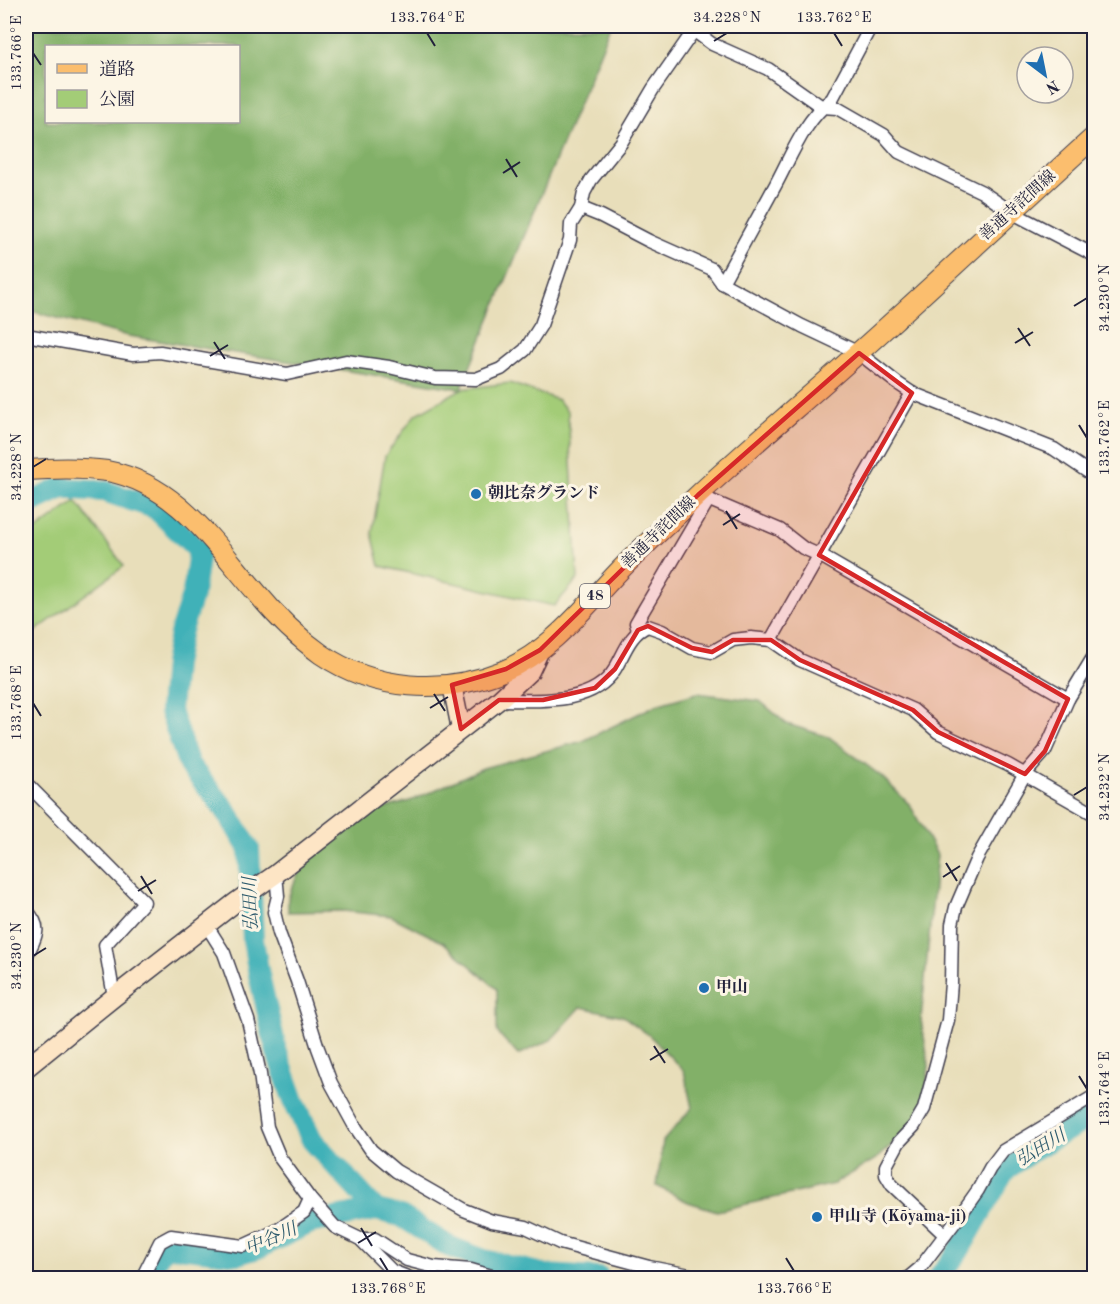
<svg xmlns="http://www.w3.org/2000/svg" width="1120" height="1304" font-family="'Old Standard TT','Noto Serif JP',serif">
  <rect width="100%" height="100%" fill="#fcf5e5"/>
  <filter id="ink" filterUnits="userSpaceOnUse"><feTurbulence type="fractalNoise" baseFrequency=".0167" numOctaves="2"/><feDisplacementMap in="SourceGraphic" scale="12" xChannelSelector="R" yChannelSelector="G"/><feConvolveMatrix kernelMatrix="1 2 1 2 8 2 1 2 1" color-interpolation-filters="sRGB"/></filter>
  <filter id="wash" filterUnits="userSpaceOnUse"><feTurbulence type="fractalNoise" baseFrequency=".008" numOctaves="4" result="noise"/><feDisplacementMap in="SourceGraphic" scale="24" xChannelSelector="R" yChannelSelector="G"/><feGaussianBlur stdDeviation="1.35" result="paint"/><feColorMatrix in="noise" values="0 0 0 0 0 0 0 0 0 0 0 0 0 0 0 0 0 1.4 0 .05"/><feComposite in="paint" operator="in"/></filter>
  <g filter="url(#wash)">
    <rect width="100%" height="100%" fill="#e8deba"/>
    <g fill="#a3cc77" stroke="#627759" stroke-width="1.5">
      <path d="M510,383L558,400L568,412L578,579L554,606L380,566L372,533L385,456L415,415L461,389Z"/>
      <path d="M76,501L124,566L26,638V538Z"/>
    </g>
    <g fill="#82b068" stroke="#526952" stroke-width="1.5" fill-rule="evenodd">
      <path d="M26,26H611L461,389L128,336L26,310ZM46,46H238V122H46Z"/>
      <path d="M697,693L760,701L787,724L829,737L881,776L910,805L937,855L921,1020L929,1066L924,1105L908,1130L876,1159L834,1184L717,1211L688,1202L657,1186L663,1141L692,1108L684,1071L650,1036L623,1016L581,1007L551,1040L518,1055L497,1032V989L444,943L391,916L343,911L288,912V898L303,861L369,813L413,800L483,768L583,741L656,705Z"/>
    </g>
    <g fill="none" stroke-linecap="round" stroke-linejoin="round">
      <g stroke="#41b1b8" stroke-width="22">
        <path d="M26,505L62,488L104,491L155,508L199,551L193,593L181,630L174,664L170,711L189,765L225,809L249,849L253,940L259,975L277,1053L294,1101L312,1140L376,1210L401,1216L448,1246L484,1260L546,1275L599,1278"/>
        <path d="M148,1277L159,1254L169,1246L238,1254L258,1248L310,1223L376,1210"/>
        <path d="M938,1278L958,1252L1005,1170L1036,1148L1094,1115"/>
      </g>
    </g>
  </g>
  <g filter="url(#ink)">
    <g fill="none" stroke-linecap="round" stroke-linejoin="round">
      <defs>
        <g id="street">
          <path d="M693,30L712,44L768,69L822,107L837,108L884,135L899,152L982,192L1011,212L1094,255"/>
          <path d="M581,208L601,216L649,241L712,269L722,283L802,326L859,353L897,383L912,393L1054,449L1094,476"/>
          <path d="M722,283C740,250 758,217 776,184C792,154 804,121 832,99L871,26"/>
          <path d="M26,335L133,354L160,352L287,374L346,361L389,367L435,378L476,379L501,369L525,350L541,325L570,240L571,224L581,208L584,193L591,180L621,143L653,89L697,26"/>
          <path d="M698,495L780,530L803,548L819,555L1068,699"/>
          <path d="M638,630L636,623L709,499"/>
          <path d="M771,640L912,393"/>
          <path d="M499,700C537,700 593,706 615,669C625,652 630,633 648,626L662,631L692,648L712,652L733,640L751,638L771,640L800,660L913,710L938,732L1008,765L1094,814"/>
          <path d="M26,783L144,902L105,945L114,997"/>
          <path d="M276,874L278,896L274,912L279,933L297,981L318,1048L331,1083L354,1125L371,1150L396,1171L464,1210L492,1221L526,1227L560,1243L649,1267L705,1278"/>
          <path d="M26,910C44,929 35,937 26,957"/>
          <path d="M207,926L224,953L248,1020L260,1074L267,1127L280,1158L310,1199L335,1227L360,1239L392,1271L410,1278"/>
          <path d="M945,1235L892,1185L886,1175V1166L899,1142L914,1126L924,1109L948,1020L951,983L952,924L956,907L977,858L1025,774L1045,751L1068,699L1094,656"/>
          <path d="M360,1239H375L407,1260L434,1267L471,1270L498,1278"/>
          <path d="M142,1278L160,1242L171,1236L243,1246L278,1230L304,1212L310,1199"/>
          <path d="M908,1278L920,1268L961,1214L978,1190L990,1168L1003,1151L1093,1097L1094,1095"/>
        </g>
        <g id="secondary">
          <path d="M452,685L461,729"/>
          <path d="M26,1068L114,997L236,902L276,874L499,700L530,671L540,650"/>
        </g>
        <path id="primary" d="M26,470C53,468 80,467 107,471C177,484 214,544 257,593C276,616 297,637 321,654C375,691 443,695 503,671C554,650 588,602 626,564C648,542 672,520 695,498C748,448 804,402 858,353C938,282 1015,208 1094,137"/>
      </defs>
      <use href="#street" stroke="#403e4e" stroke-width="15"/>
      <use href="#secondary" stroke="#403e4e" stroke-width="21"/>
      <use href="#primary" stroke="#403e4e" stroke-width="22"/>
      <use href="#street" stroke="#fff" stroke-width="12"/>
      <use href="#secondary" stroke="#fde5c5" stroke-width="18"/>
      <use href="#primary" stroke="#fbbe6e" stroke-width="20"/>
    </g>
  </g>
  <path fill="#d62828" fill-opacity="0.2" stroke="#d62828" stroke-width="4.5" stroke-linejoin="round" d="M859,353L912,393L819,555L1068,699L1045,751L1025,774L938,732L913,710L800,660L771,640H733L712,652L692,648L648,626L638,630L615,669L595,688L543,700H499L461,729L452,685L506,669L540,650L698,495Z"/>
  <path fill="none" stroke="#22223b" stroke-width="2" d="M427,33L435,46M834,33L842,46M714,41L727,33M33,53L41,65M506,159L517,177M503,173L520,162M1074,306L1087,298M1018,328L1030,346M214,342L225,359M1015,343L1033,332M210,356L228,345M1079,425L1087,438M33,467L46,459M726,511L737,529M723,525L740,514M434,694L445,711M33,703L41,716M430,708L448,697M1074,795L1087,787M946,863L957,881M141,876L152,894M943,877L960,866M138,891L156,880M33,956L46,948M654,1046L665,1063M650,1060L668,1049M1079,1076L1087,1089M361,1228L372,1246M358,1243L376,1232M380,1258L388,1271M786,1258L794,1271"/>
  <g fill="#1f6fb2" stroke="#fcf5e5" stroke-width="2">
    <circle cx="476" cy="494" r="6"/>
    <circle cx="704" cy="988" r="6"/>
    <circle cx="817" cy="1217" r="6"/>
  </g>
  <g text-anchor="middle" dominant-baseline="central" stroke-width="6" stroke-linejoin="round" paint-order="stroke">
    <rect fill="#fcf5e5" stroke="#63616e" stroke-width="1.5" x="580" y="584" width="30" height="24" rx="4.5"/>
    <g font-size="15" font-weight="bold" fill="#22223b">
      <text x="595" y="596">48</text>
    </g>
    <g font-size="16" fill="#22223b" stroke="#fcf5e5">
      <text transform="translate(1018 206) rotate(-42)">善通寺詫間線</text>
      <text transform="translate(659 533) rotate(-44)">善通寺詫間線</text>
    </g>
    <g font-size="16" font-weight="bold" fill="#22223b" stroke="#fcf5e5" text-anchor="start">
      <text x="488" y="494">朝比奈グランド</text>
      <text x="716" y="988">甲山</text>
      <text x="829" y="1217">甲山寺 (Kōyama-ji)</text>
    </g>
    <g font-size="18" font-style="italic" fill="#2e5b6d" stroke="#fcf5e5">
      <text transform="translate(251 904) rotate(-92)">弘田川</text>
      <text transform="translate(1041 1148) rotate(-31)">弘田川</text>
      <text transform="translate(271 1239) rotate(-23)">中谷川</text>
    </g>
  </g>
  <rect width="1120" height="1304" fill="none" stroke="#fcf5e5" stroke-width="66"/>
  <rect x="45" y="45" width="195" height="78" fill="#fcf5e5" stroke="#a5a1a1" stroke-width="1.5"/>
  <rect x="57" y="64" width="30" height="9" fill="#fbbe6e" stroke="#a5a1a1" stroke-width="1.5"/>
  <text x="99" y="75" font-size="18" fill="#22223b">道路</text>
  <rect x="57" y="90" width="30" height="18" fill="#a3cc77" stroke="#a5a1a1" stroke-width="1.5"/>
  <text x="99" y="105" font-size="18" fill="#22223b">公園</text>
  <g transform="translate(1045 75) rotate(148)"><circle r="28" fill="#fcf5e5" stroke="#a5a1a1" stroke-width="1.5"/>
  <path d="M0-4.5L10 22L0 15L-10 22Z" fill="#1f6fb2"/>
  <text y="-9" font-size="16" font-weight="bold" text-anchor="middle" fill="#22223b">N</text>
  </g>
  <rect x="33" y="33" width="1054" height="1238" fill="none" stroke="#22223b" stroke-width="2"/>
  <g font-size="15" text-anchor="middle" fill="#22223b">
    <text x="427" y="22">133.764°E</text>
    <text x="727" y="22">34.228°N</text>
    <text x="834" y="22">133.762°E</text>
    <text transform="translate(16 53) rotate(-90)" y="5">133.766°E</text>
    <text transform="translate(1104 298) rotate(-90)" y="5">34.230°N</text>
    <text transform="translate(1104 438) rotate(-90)" y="5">133.762°E</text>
    <text transform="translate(16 467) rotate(-90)" y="5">34.228°N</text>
    <text transform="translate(16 703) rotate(-90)" y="5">133.768°E</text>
    <text transform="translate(1104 787) rotate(-90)" y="5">34.232°N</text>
    <text transform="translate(16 956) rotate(-90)" y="5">34.230°N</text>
    <text transform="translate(1104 1089) rotate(-90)" y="5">133.764°E</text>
    <text x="388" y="1293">133.768°E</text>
    <text x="794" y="1293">133.766°E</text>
  </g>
</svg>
